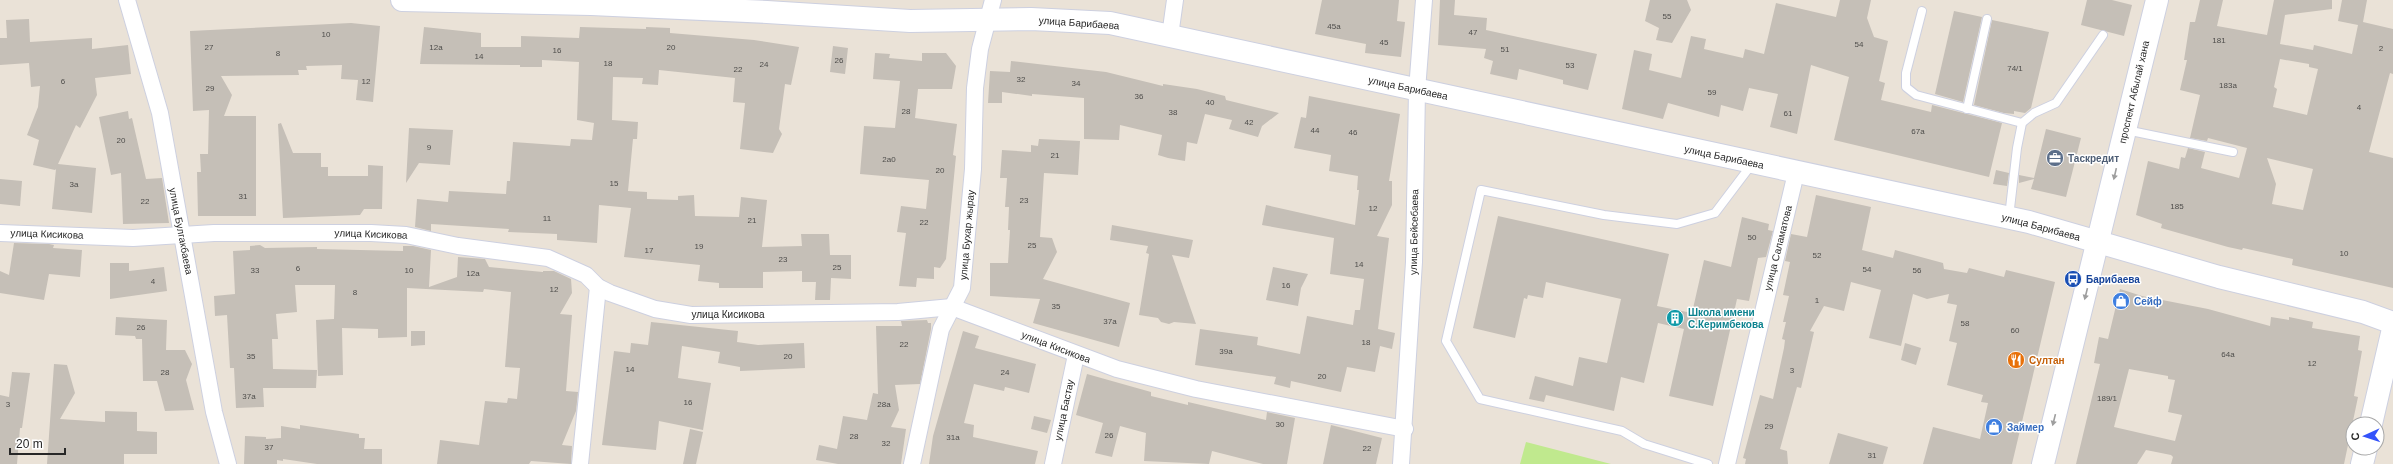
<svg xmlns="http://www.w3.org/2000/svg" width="2393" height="464" font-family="Helvetica,sans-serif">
  <rect width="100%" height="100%" fill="#eae2d7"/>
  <path fill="#c0e98e" d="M1526,442L1611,464H1520Z"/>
  <g fill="#c5bfb7" fill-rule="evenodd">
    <path d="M1322,0H1399L1397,21L1405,22L1401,57L1365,53L1366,44L1315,34Z"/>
    <path d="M1440,0H1455L1454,15L1487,18L1486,30L1597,54L1588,90L1563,84V80L1519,69L1517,80L1490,74L1493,61L1484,58L1486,49L1438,45Z"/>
    <path d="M1650,0H1687L1691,10L1672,43L1656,40L1659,28L1645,21Z"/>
    <path d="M1840,0H1871L1867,18L1874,37L1888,41L1879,81L1885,83L1881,100L1931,112L1932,105L2002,123L1989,177L1834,140L1849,77L1811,65L1797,134L1770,127L1778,94L1749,88L1743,111L1721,105L1719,117L1668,103L1663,119L1622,109L1634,50L1652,54L1649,70L1681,78L1691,36L1706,39L1704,49L1743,58L1745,49L1764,54L1776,3L1836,17Z"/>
    <path d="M2087,0H2112L2132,5L2124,36L2081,25Z"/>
    <path d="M2200,0H2223L2217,26L2267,35L2274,0H2332V9L2285,15L2280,44L2313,50L2314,45L2352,54L2358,25L2338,21L2342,0H2367L2363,22L2393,29V74L2390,73L2369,152L2393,158V288L2292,265L2293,259L2243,248L2242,250L2228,247L2161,228L2162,224L2136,215L2148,161L2179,169L2181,157L2185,158L2188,148L2205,152L2201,168L2239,178L2247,148L2208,138L2207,141L2190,138L2200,95L2180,90L2187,60H2184L2190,22H2195ZM2280,59L2309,64V67L2318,69L2307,115L2273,107L2277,89L2274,87ZM2267,158L2313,169L2303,210L2272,204L2276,184Z"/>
    <path d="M1954,11L1982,17L1963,102L1935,94Z"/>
    <path d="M29,19L30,42L92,38V49L128,45L131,74L95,78L97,95L80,128L76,125L58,164L96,168L92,213L52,209L56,169L55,170L33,165L39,140L27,135L38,107L40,86L31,87L29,63L0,65V38H7L6,20Z"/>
    <path d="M1992,20L2049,32L2031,108L2025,113L2014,111V114L2004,113L1974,105Z"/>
    <path d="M351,23L380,26L373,102L356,100L358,80L341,79L342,65L306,66L307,70H298L299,75L221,76L232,95L224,116H256V216H198L197,172H201L200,154H208L209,110L193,111L190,31Z"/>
    <path d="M424,27L481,33V47H521V36L579,38L580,27L646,29V27L670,28V33L754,40L799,47L791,85L785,84L779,129L782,134L773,153L740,149L745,103L733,102L735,78L659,70L658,85L642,84L643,78L613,77L612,120L638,122L637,139H633L628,191L647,192V199L678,200V196L694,195L695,216L739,217L741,197L767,200L762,247L802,246L801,234H829L830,255H851V279L831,278L830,300H815L816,282H802V271L763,272V288H719V283L698,281L700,265L624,257L631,208L599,205L597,243L557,240V234L508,232L509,229L431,224V231L415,227L417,199L448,202L449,191L506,194L507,181H510L513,142L570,146L571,139L592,140L594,123L577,120L579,62L542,60V67H520V65L420,64Z"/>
    <path d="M833,46L848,48L845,74L830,72Z"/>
    <path d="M875,53L890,54L889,58L922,61V53H946L956,66L952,89H918L915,118L957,124L953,155L956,156L946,259L940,268L934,267V279L917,278L916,287L899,286L906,233L897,232L901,206L926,209L929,180L860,174L864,126L895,128L900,81L873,79Z"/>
    <path d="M1011,61L1106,72L1163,86V84L1197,89L1225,96L1226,100L1279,113L1262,126L1258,137L1229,129L1232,120L1205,114L1197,144L1187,142L1185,161L1168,158L1158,155L1162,135L1120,125L1119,140L1084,139V98L1032,94V96L1002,92V103H988L990,71L1010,72Z"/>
    <path d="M1309,96L1400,114L1389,181H1392V205L1377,236L1389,238L1378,329L1395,333L1392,349L1380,346L1375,372L1347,367L1341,392L1291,381L1290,388L1274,384L1276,377L1195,365L1200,329L1258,337L1257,345L1300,354L1307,316L1353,325L1355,310H1360L1364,279L1330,274L1334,238L1262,225L1266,205L1355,225L1359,190H1357L1358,176L1329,171L1331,155L1294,148L1301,117L1306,118Z"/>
    <path d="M128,111L129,119L132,118L146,179L162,178L169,223L123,224L121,173L111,175L99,117Z"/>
    <path d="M281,123L293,153H321V167H328V176H368V165L383,166L382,209H364L360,215L283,218L278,124Z"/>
    <path d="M409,128L453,130L450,165L419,163L406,183Z"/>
    <path d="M2046,129L2081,138L2066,197L2031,189L2034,179L2019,183V175L2034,178Z"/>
    <path d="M1039,139L1080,141L1078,175L1044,173L1040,237L1052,238L1057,252L1043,279L1130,303L1119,347L1033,323L1040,299L990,296V263H1008L1010,230H1008L1009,207H1005L1007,178H1000L1002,150L1031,152V145L1038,146Z"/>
    <path d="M1996,170L2009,173L2007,186L1993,184Z"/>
    <path d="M0,179L22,181L20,206L0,204Z"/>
    <path d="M1816,195L1871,207L1862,250L1893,258L1895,250L1943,263L1944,269L1967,273L1969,268L2004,277L2006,270L2055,282L2012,464H1923L1933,427L1980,439L1988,403L1981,402L1983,395L1947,385L1957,343L1949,341L1957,305L1947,303L1949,294L1927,299L1913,294L1901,346L1869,338L1881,290L1851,282L1844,311L1824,306L1810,331L1814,332L1801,388L1797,387L1780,449L1787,451L1788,464H1745L1746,459L1743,458L1760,395L1773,399L1784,348L1785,340L1782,339L1786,322H1783L1789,296L1783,295L1790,262L1785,261L1791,234L1807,237Z"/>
    <path d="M1498,216L1669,254L1657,306L1692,313L1704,260L1731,267L1742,217L1769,224L1768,230L1773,231L1766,257L1758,258L1749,301L1737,299L1713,406L1669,396L1684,329L1658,323L1644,383L1621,377L1614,411L1546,395L1544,402L1529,399L1535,376L1573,386L1579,357L1607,363L1621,299L1546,282L1543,298L1528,295L1527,299L1524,298L1515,338L1473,328Z"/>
    <path d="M1112,225L1193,240L1189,258L1172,255L1196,324L1174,322L1169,324L1161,322L1158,318L1139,315L1149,254L1146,253L1148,246L1110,240Z"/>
    <path d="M14,243L49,244L54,245L53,248L82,250L80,277L49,274L44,300L0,293V271L9,275Z"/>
    <path d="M260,245L265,248L317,247V249L403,251V246H413L431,250L429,287L457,277L458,257L485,259L489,267L543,272V271H554L571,279L572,293L560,314L572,315L566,391L578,392L576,411L562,445L572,446L571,464L531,461L529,464H437L440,440L479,445L485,401L507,403L508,398L517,399L520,368L505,367L511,292L484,289L483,292L407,288V337L378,338V329L342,328L343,375L318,376L316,320L334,319L335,285H295L297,312L276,314L278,339H272L273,369L317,370L316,388H263L264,407L236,408L234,368H230L227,315L215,316L214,296L235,294L233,251L250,250V246Z"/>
    <path d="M110,263H129V271L164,267L167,291L110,299Z"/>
    <path d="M1273,267L1308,274L1301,288L1298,306L1266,300Z"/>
    <path d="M2120,289L2142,296L2208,309L2270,326L2271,317L2289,320V317L2313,322L2312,328L2360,336L2358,350L2362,351L2354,396L2358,397L2344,464H2171L2173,457L2171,455L2146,450L2137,464H2076L2100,364L2094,363L2099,337L2108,339ZM2129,369L2168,376V379L2175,380L2168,412L2182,415L2175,441L2114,427Z"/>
    <path d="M116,317L167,320L166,350H185L192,364L186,380L194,410L165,411L157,381H143L142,339H136L135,336L115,335Z"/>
    <path d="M927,320L928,323H931V329L920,384L895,385L899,410L891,427L906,429L901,464H838L816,460L819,445L837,449L843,416L867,420L873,393L878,394L876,326H902L901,321Z"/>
    <path d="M651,322L738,331L737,342L758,345L804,343L805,368L740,371V367L718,363L720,352L682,346L678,378L711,383L703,430L659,421L656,450L602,445L614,351L630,353L631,343L648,345Z"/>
    <path d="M411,331H425V345L411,346Z"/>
    <path d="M963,331L979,336L975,348L1036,364L1029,393L1005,387L1004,391L974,384L964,423L974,425L973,437L1038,451L1035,464H929L933,436Z"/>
    <path d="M1905,343L1921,348L1916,365L1901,360Z"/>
    <path d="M54,364L67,365L75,393L60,419L105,422V411L137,412V431L157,432V454H124V464H47Z"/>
    <path d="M12,372L30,373L22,428H20L17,464H0V395L9,397Z"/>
    <path d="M1087,374L1151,392V396L1188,405V402L1266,420L1267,412L1295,418L1287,464H1263L1212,451L1209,464L1144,461L1146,433L1120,426L1112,457L1095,453L1103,423L1076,415Z"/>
    <path d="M1034,416L1051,420L1047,433L1031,429Z"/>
    <path d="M300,425L359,434V438H365L364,449H382V464H317L283,459V461L277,460V464H244L245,436L266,437V439L281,438V426L300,429Z"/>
    <path d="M1331,425L1382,438L1376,464H1323Z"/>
    <path d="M690,429L703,432L696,464H683Z"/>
    <path d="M1838,433L1888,447L1883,464H1829Z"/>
  </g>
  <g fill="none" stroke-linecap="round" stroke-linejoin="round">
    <defs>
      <g id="lane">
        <path d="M1922,11L1906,73V87L1916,95L2022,123"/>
        <path d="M1967,109L1987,19"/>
        <path d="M2126,130L2233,152"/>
        <path d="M2009,217L2017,148L2022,123L2034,113L2056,103L2103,35"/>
        <path d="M1708,464L1644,444L1622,431L1480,399L1446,341L1481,190L1604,215L1677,224L1715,213L1752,164"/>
      </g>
      <g id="street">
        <path d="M127,0L160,113L214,412L228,464"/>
        <path d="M1170,36L1175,0"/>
        <path d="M0,233L133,238L214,233H371L406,235L458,246L548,258L586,275L598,287L610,293L655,309L691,315L898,312L952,307L1117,369L1196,389L1405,429"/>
        <path d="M580,464L598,287"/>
        <path d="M912,464L941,329L962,288L973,169L975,88L980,49L993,0"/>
        <path d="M1053,464L1076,355"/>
        <path d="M1401,464L1414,262L1417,90L1424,0"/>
        <path d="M1727,464L1796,173"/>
      </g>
      <g id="secondary">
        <path d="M402,0L591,4L767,12L910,21L1031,19L1110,23L2029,222L2219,277L2363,312L2393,323"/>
        <path d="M2371,424L2393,329"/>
        <path d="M2043,464L2157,0"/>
        <path d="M2362,464L2366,448"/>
      </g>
    </defs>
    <use href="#lane" stroke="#cdd0e0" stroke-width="10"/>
    <use href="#street" stroke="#cdd0e0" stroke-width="18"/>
    <use href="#secondary" stroke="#cdd0e0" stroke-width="24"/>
    <use href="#lane" stroke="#fff" stroke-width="8"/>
    <use href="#street" stroke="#fff" stroke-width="16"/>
    <use href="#secondary" stroke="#fff" stroke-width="22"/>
  </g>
  <defs><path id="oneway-solid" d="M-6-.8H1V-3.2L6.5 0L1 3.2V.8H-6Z"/></defs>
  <g fill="#9e9e9e">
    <use href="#oneway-solid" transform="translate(2115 174) rotate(103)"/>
    <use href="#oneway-solid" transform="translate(2086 294) rotate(104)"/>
    <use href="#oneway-solid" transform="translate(2054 420) rotate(104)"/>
  </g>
  <defs>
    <symbol id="office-disc" viewBox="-11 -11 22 22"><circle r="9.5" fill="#5c6f8a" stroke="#fff"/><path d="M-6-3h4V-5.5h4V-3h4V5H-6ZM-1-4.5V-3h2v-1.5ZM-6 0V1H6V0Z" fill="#fff"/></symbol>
    <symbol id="bus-disc" viewBox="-11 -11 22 22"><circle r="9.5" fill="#1a4fb4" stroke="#fff"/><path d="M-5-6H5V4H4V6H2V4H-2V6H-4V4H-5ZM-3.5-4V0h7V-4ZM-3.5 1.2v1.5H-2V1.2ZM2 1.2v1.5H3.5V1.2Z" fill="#fff"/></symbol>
    <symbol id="shop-disc" viewBox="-11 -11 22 22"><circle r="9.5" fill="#3f7fe0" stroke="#fff"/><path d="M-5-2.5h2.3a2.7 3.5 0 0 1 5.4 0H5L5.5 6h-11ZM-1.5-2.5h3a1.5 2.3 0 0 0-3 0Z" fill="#fff"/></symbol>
    <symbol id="building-disc" viewBox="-11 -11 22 22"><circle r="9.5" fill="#0f9aa8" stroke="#fff"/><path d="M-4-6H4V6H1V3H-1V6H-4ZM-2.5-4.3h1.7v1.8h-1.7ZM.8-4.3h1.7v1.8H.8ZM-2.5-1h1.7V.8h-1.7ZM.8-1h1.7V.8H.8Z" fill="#fff"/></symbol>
    <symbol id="restaurant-disc" viewBox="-11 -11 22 22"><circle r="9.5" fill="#e8710a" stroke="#fff"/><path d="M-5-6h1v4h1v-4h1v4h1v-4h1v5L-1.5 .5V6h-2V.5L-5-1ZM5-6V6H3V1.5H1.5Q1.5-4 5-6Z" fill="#fff"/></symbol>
  </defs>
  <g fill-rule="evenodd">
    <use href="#office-disc" x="2045" y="148" width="20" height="20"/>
    <use href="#bus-disc" x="2063" y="269" width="20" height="20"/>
    <use href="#shop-disc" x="2111" y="291" width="20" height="20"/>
    <use href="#building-disc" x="1665" y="308" width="20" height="20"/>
    <use href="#restaurant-disc" x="2006" y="350" width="20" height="20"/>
    <use href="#shop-disc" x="1984" y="417" width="20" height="20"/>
  </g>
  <g text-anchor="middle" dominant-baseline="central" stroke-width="3" stroke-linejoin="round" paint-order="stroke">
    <g font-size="8" fill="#4e4d4b">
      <text x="1667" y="16">55</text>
      <text x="1334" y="26">45а</text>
      <text x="1473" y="32">47</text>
      <text x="326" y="34">10</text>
      <text x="2219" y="40">181</text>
      <text x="1384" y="42">45</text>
      <text x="1859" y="44">54</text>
      <text x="209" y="47">27</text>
      <text x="436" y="47">12а</text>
      <text x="671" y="47">20</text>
      <text x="2381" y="48">2</text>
      <text x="1505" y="49">51</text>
      <text x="557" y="50">16</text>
      <text x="278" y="53">8</text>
      <text x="479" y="56">14</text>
      <text x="839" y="60">26</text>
      <text x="608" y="63">18</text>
      <text x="764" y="64">24</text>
      <text x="1570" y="65">53</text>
      <text x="2015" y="68">74/1</text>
      <text x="738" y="69">22</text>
      <text x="1021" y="79">32</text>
      <text x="63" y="81">6</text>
      <text x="366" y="81">12</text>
      <text x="1076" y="83">34</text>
      <text x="2228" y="85">183а</text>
      <text x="210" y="88">29</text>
      <text x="1712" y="92">59</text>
      <text x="1139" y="96">36</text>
      <text x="1210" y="102">40</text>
      <text x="2359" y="107">4</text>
      <text x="906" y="111">28</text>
      <text x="1173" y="112">38</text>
      <text x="1788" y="113">61</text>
      <text x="1249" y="122">42</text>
      <text x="1315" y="130">44</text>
      <text x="1918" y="131">67а</text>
      <text x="1353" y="132">46</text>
      <text x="121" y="140">20</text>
      <text x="429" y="147">9</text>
      <text x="1055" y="155">21</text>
      <text x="889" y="159">2а0</text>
      <text x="940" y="170">20</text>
      <text x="614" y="183">15</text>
      <text x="74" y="184">3а</text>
      <text x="243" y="196">31</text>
      <text x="1024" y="200">23</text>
      <text x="145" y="201">22</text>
      <text x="2177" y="206">185</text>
      <text x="1373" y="208">12</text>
      <text x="547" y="218">11</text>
      <text x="752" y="220">21</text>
      <text x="924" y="222">22</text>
      <text x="1752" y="237">50</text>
      <text x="1032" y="245">25</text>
      <text x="699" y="246">19</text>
      <text x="649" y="250">17</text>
      <text x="2344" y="253">10</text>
      <text x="1817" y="255">52</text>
      <text x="783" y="259">23</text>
      <text x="1359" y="264">14</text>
      <text x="837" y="267">25</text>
      <text x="298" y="268">6</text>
      <text x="1867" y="269">54</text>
      <text x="255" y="270">33</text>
      <text x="409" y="270">10</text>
      <text x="1917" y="270">56</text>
      <text x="473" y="273">12а</text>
      <text x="153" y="281">4</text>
      <text x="1286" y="285">16</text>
      <text x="554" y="289">12</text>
      <text x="355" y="292">8</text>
      <text x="1817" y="300">1</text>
      <text x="1056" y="306">35</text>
      <text x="1110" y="321">37а</text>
      <text x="1965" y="323">58</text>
      <text x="141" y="327">26</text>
      <text x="2015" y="330">60</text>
      <text x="1366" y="342">18</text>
      <text x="904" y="344">22</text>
      <text x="1226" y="351">39а</text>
      <text x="2228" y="354">64а</text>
      <text x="251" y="356">35</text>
      <text x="788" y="356">20</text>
      <text x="2312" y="363">12</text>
      <text x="630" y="369">14</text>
      <text x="1792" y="370">3</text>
      <text x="165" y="372">28</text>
      <text x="1005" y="372">24</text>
      <text x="1322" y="376">20</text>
      <text x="249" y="396">37а</text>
      <text x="2107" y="398">189/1</text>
      <text x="688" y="402">16</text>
      <text x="8" y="404">3</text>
      <text x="884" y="404">28а</text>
      <text x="1280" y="424">30</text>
      <text x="1769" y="426">29</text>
      <text x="1109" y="435">26</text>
      <text x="854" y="436">28</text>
      <text x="953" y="437">31а</text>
      <text x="886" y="443">32</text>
      <text x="269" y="447">37</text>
      <text x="1367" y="448">22</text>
      <text x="1872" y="455">31</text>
    </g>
    <g font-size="10" fill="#272727" stroke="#fff">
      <text transform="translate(1079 23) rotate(4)">улица Барибаева</text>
      <text transform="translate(1408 88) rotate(12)">улица Барибаева</text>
      <text transform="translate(2134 92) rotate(-77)">проспект Абылай хана</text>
      <text transform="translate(1724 157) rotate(12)">улица Барибаева</text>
      <text transform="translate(2041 227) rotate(15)">улица Барибаева</text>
      <text transform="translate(181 231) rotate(79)">улица Булгакбаева</text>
      <text transform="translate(1414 232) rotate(-89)">улица Бейсебаева</text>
      <text transform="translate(47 234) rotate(2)">улица Кисикова</text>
      <text transform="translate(371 234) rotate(2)">улица Кисикова</text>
      <text transform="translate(967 235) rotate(-85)">улица Бухар жырау</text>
      <text transform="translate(1778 248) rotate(-76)">улица Саламатова</text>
      <text x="728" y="314">улица Кисикова</text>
      <text transform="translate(1056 347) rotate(21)">улица Кисикова</text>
      <text transform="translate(1064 410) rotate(-78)">улица Бастау</text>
    </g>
    <g font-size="10" font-weight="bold" fill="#4e5e75" stroke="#fff" text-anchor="start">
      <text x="2068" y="158">Таскредит</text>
    </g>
    <g font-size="10" font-weight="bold" fill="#164399" stroke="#fff" text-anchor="start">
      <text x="2086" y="279">Барибаева</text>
    </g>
    <g font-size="10" font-weight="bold" fill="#366cbe" stroke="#fff" text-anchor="start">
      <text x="2134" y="301">Сейф</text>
      <text x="2007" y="427">Займер</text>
    </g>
    <g font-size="10" font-weight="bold" fill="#0d838f" stroke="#fff" text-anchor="start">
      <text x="1688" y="312">Школа имени<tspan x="1688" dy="12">С.Керимбекова</tspan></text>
    </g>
    <g font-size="10" font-weight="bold" fill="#c56008" stroke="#fff" text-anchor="start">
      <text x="2029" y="360">Султан</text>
    </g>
  </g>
  <g transform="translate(2365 436) rotate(267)"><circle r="19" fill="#ffffff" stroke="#a9a9a9"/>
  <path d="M0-3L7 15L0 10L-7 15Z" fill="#3453fa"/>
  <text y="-6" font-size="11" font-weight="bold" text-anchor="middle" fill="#272727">С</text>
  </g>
  <path d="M10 448v6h55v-6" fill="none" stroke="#272727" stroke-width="2"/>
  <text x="16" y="448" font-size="12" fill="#272727" stroke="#ffffff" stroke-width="3" paint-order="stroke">20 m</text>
</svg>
